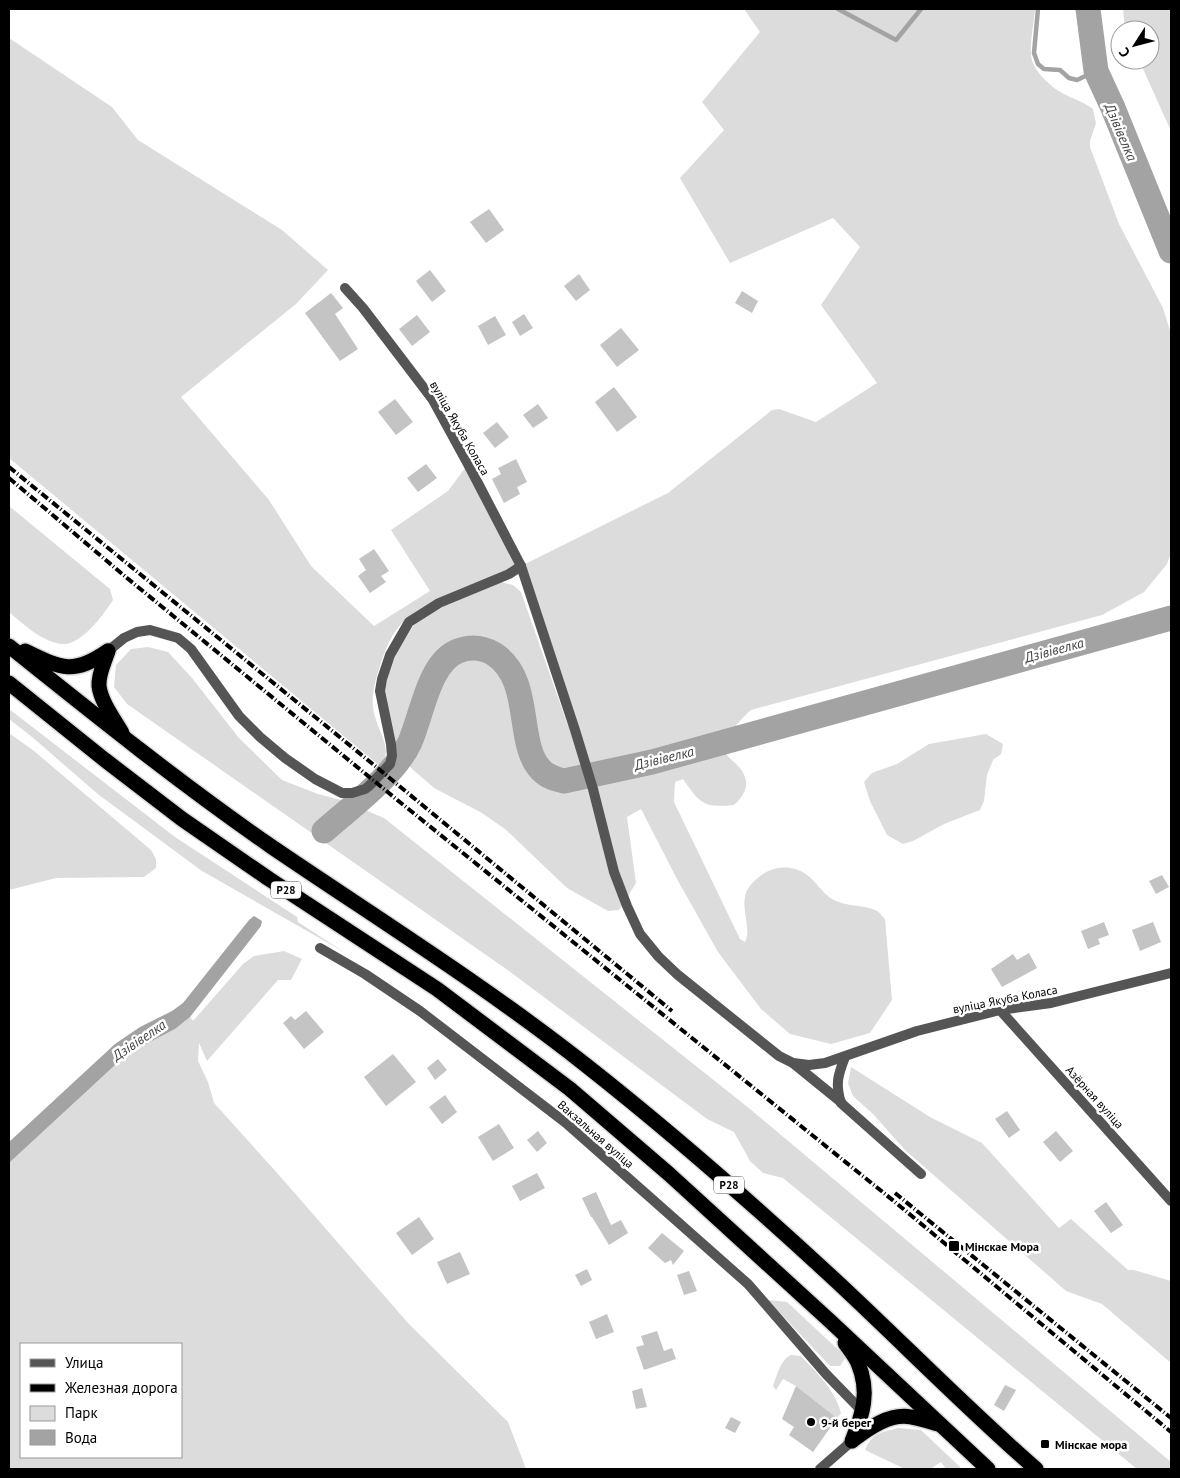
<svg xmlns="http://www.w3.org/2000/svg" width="1180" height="1478" font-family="'PT Sans',sans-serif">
  <rect width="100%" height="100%" fill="#fff"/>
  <g fill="#dcdcdc" fill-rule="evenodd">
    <path d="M744,9H1035C1034,23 1030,40 1031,55C1032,70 1050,86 1062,93C1073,99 1082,101 1093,109L1096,123L1090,141V147L1119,224L1163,308L1171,334V553L1167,564L1144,592L1102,615L751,710C743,717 726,735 724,747C724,754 730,758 735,763C751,778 749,791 734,805C704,808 700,804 683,779L675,782L674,802L740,939L745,942C753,928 737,904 749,887C763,868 788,861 807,875C816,881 822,893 832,899C845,907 863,904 877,911C880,912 882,917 885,919L892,1000L870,1033L831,1044L790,1034L761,1009L718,952L677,879L641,809L627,817L636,883L619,910L608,911L567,888L505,829L482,813L434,788L411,768L394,742L384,704V681L397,652L414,625L440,606L501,582L513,585L521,592L568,726L575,729L521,566L668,493L772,410L779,409L816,422L877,383L821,305L860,247L833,218L730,263L680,178L724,130L702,102L760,32Z"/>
    <path d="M1123,9H1171V131L1139,60H1150V30H1125Z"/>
    <path d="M9,38L112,107L138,140L282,230L328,270L296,304L181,397L269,500L311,566L374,626L430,591L391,530L448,491L468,464L516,567C483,581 424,599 401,624C389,637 383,656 378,672C373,689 370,703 376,720C381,736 393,752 380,766L9,458Z"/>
    <path d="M9,506L110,589L113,600C104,614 81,646 62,644C42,642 23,624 9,612Z"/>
    <path d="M148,647L168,652L192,678L239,738L282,780L318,794L341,800L384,818L750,1109L1171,1462V1469H1137L783,1178L763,1173L750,1161L734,1132L707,1119L509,971L127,704L114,687L116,665L131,649Z"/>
    <path d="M9,709L175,837L297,917L298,922L344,952L202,871L99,795L32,737L9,719Z"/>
    <path d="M9,733L34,751L151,850L156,859V868L144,877L56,878L9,890Z"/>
    <path d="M986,734L1003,744L1001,754L993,760L987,775L984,801L980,810L944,824L913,841L903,844L887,835L870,801L864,782L872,773L897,764L929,744Z"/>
    <path d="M284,951L302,959L291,980H278L207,1061L199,1043L198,1061L208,1082L214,1103L278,1174L408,1323L508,1422L526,1469H9V1163L127,1054L175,1029L190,1017L193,1021L243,964L254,956ZM21,1344H181V1457H21Z"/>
    <path d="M851,1067L930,1117L982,1143L1059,1228L1071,1219L1128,1270H1134L1171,1281V1363L1102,1304L1066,1291L905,1150L873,1114L853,1096L848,1083Z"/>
    <path d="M768,1300L787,1302L846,1357L840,1366H830Z"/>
    <path d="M791,1355L801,1356C817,1373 835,1390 841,1413L837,1418L796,1386L783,1379L776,1390L773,1386C777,1376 780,1360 791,1355Z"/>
    <path d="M898,1428L921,1430L962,1469H946L941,1462L930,1469H905L865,1450C873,1432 880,1433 898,1428Z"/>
  </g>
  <path fill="#a3a3a3" d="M254,916L262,921L261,926L190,1017L175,1029L127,1054L9,1163V1142L115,1044L140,1027L172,1011L183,1003L249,920Z"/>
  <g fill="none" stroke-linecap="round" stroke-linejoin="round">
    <g stroke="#a3a3a3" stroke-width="4.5">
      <path d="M838,9L896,40L921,9"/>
      <path d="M1038,9L1034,53L1038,64L1044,69L1060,70L1069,78L1077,80L1096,71"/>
    </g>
    <g stroke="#a3a3a3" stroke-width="25">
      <path d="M1088,9L1096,71L1113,108L1171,251"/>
      <path d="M324,831C351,807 395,775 410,742C422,715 429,662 458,651C471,646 482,647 494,654C534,680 515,743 541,770C548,777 555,779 564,781L652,762L1171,618"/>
    </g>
  </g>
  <g fill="#c4c4c4">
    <path d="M489,209L504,230L486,243L470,222Z"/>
    <path d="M430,270L446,291L432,302L416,281Z"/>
    <path d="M579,274L590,290L576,301L564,286Z"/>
    <path d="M742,291L758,301L752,313L735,303Z"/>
    <path d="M331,293L343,308L335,314L358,349L340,361L305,313Z"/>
    <path d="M524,314L533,328L520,336L512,322Z"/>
    <path d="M417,315L430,332L412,346L399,329Z"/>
    <path d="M495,316L506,335L488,345L478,326Z"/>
    <path d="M621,328L639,350L617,367L600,345Z"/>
    <path d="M614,387L637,417L617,432L595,402Z"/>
    <path d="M395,399L413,422L396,435L378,412Z"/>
    <path d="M538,404L548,418L533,428L523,415Z"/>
    <path d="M497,422L509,437L495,448L483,433Z"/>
    <path d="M516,459L527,482L517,487L520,494L504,503L492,479L501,474L498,468Z"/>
    <path d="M426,464L437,478L418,492L407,478Z"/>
    <path d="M374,549L389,571L381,576L386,582L370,593L358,576L366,570L359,559Z"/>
    <path d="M1162,875L1169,887L1156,894L1149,881Z"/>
    <path d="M1104,922L1109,935L1098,939L1100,944L1088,949L1081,931Z"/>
    <path d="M1153,922L1161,942L1140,951L1132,930Z"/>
    <path d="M1029,953L1037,968L1002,987L991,969L1013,954L1017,960Z"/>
    <path d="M306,1011L324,1032L304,1049L283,1023L291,1016L295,1020Z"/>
    <path d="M393,1054L416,1082L386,1106L364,1077Z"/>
    <path d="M438,1059L447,1070L435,1080L427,1068Z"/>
    <path d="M445,1095L457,1112L442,1124L429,1107Z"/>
    <path d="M1007,1111L1020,1130L1009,1138L995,1119Z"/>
    <path d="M499,1124L514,1148L493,1161L478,1137Z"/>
    <path d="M538,1131L547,1143L537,1152L527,1140Z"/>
    <path d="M1056,1131L1073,1151L1060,1162L1043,1142Z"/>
    <path d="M537,1173L545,1188L520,1201L512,1186Z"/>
    <path d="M596,1192L611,1225L621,1220L628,1233L609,1245L592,1217H591L582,1198Z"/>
    <path d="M1106,1202L1123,1225L1111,1233L1094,1211Z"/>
    <path d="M419,1217L434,1239L412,1255L396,1233Z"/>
    <path d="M662,1233L684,1251L673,1265L671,1260L665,1263L648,1248Z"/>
    <path d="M460,1252L470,1274L447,1284L437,1262Z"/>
    <path d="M587,1269L592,1280L581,1286L575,1275Z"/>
    <path d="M689,1271L697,1291L684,1295L677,1275Z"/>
    <path d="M607,1314L614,1332L596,1339L589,1322Z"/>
    <path d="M657,1331L664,1351L672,1348L676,1359L644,1370L636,1347L644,1345L641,1336Z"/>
    <path d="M1005,1385L1016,1390L1004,1411L994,1405Z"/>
    <path d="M796,1386L837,1418L813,1452L789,1435L794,1427L782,1419Z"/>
    <path d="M642,1388L647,1407L636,1409L632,1391Z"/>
    <path d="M731,1417L741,1422L735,1433L725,1428Z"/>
  </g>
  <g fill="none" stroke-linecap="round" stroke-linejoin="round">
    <defs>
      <g id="highway">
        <path d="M9,646C95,715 181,784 272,847C378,919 487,987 587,1066C672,1133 754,1205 833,1278C901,1341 966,1408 1036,1469"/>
        <path d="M25,651C62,669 73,675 108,651"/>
        <path d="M108,651C105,661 98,674 99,686C101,702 114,719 122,733"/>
        <path d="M9,683L105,760L182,819L269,879L437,989L570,1089L669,1174L830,1321L988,1469"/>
        <path d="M845,1343C849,1349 855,1356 858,1363C870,1392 863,1414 852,1441"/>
        <path d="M853,1440C869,1428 890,1413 911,1417C920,1418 929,1422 938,1424"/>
      </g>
    </defs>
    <use href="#highway" stroke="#dbdbdb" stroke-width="18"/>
    <g stroke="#555" stroke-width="10">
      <path d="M345,288L363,308L433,400L468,464L521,566L575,730L593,789L614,872L627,906L640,934L658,956L678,975L779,1056L793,1063L809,1065L825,1063L917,1031L1000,1010L1051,1003L1171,973"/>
      <path d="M108,651L124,638L137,632L150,630L178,638L191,649L239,716L260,737L285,758L315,779L342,793H352L365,789L369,786L390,764L392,756L391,744L380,691L382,679L390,655L409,622L439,603L509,574L521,566"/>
      <path d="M320,948L365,974L420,1011L566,1123L748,1284L826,1374L863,1412"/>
      <path d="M1000,1010L1171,1201"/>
      <path d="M845,1057C838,1075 835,1084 841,1103L921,1174"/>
      <path d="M793,1063L841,1102"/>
      <path d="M820,1469L852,1441"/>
    </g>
    <use href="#highway" stroke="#000" stroke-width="15"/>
    <g stroke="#000" stroke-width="4" stroke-dasharray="8 2.5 1 2.5" stroke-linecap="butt">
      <path d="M9,467L369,761L672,1011"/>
      <path d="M9,478L127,578L401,803L895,1202L1171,1432"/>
      <path d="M895,1193L1171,1418"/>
    </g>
  </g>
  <g fill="#000" stroke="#fff" stroke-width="2">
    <rect x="948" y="1240" width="12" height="12" rx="2.5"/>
    <circle cx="811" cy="1422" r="5"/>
    <rect x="1040" y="1439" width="10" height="10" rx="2.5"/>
  </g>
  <g text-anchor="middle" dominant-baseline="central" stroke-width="5" stroke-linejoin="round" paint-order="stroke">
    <g fill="#fff" stroke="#4c4c4c" stroke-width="1">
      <rect x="271" y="881.5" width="30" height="17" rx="4"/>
      <rect x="714" y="1176.5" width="30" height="17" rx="4"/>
    </g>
    <g font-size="11" font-weight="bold" fill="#000">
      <text x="286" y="890">Р28</text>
      <text x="729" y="1185">Р28</text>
    </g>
    <g font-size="12" fill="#000" stroke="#fff">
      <text transform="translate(460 428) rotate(60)">вуліца Якуба Коласа</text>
      <text transform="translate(1005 999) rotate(-11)">вуліца Якуба Коласа</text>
      <text transform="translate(1095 1097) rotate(48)">Азёрная вуліца</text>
      <text transform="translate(596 1134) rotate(41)">Вакзальная вуліца</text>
    </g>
    <g font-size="12" font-weight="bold" fill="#000" stroke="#fff" text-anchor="start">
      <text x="965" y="1246">Мінскае Мора</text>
      <text x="821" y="1422">9-й берег</text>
      <text x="1055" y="1444">Мінскае мора</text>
    </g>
    <g font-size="14" font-style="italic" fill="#444" stroke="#fff">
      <text transform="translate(1121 132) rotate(67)">Дзівівелка</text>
      <text transform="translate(1054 650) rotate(-15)">Дзівівелка</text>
      <text transform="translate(664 758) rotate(-14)">Дзівівелка</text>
      <text transform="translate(139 1040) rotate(-34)">Дзівівелка</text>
    </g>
  </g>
  <rect width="1180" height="1478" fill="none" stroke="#000000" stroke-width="20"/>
  <rect x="20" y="1343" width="162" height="115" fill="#ffffff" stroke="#999999"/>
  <rect x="30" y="1359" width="25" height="8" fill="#555555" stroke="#999999"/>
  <text x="65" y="1368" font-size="15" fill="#000000">Улица</text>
  <rect x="30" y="1384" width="25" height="8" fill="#000000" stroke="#999999"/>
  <text x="65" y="1393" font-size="15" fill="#000000">Железная дорога</text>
  <rect x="30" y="1406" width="25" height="15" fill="#dcdcdc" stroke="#999999"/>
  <text x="65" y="1418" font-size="15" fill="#000000">Парк</text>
  <rect x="30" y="1430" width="25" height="15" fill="#a3a3a3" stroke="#999999"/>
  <text x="65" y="1443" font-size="15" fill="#000000">Вода</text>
  <g transform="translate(1135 45) rotate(234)"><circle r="24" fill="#ffffff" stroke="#999999"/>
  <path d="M0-4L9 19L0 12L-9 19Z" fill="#000000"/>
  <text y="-8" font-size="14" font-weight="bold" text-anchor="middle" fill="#000000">С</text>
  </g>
</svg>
